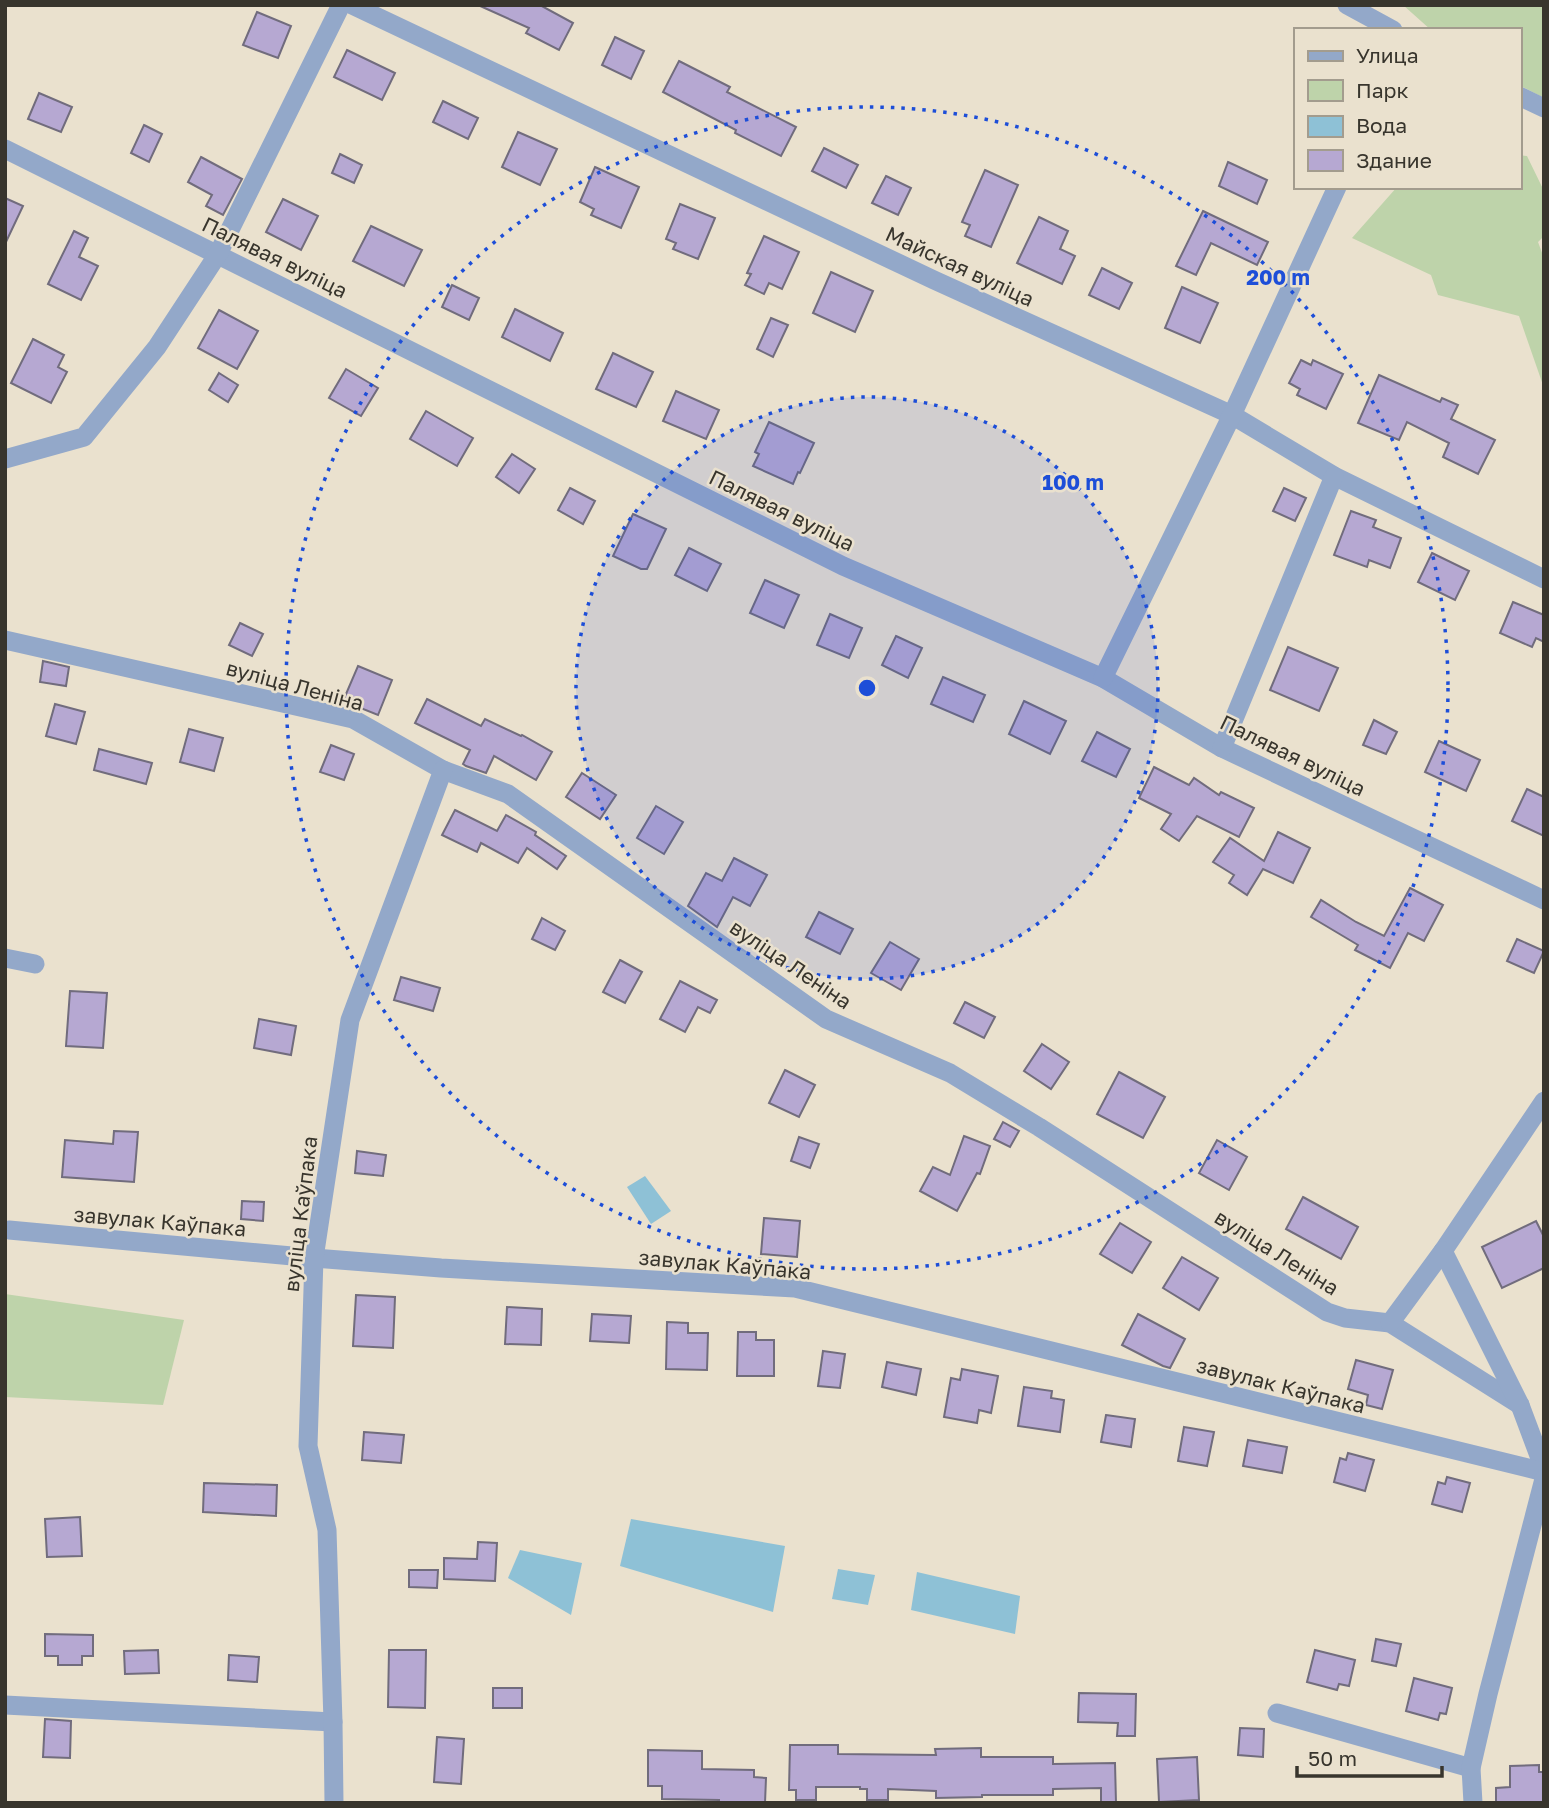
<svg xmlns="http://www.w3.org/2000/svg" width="1549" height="1808" font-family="'Golos Text',sans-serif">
  <rect width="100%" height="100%" fill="#eae1ce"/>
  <g fill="#bed3aa">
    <path d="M1403,5H1544V98L1519,85V30H1431Z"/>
    <path d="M1519,155L1527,156L1544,191V236L1538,242L1544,258V388L1519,316L1438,295L1431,275L1352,238L1397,187H1519Z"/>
    <path d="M5,1294L184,1320L163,1405L5,1397Z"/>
  </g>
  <g fill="#8ec1d6">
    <path d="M645,1176L671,1211L651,1224L627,1187Z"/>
    <path d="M631,1519L785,1546L773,1612L620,1566Z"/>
    <path d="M520,1550L582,1563L571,1615L508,1578Z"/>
    <path d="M838,1569L875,1575L868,1605L832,1599Z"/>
    <path d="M917,1572L1020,1596L1015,1634L911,1610Z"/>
  </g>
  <g fill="#b6a8d2" stroke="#716c7d" stroke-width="2">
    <path d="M478,5H540L573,23L559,50L526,33L529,28Z"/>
    <path d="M257,12L291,26L278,58L243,45Z"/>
    <path d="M615,37L644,51L631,79L602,65Z"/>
    <path d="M347,50L395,73L382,100L334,77Z"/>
    <path d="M679,61L730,87L727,92L796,127L781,156L735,133L736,130L663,92Z"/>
    <path d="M39,93L72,107L61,132L28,119Z"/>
    <path d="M443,101L478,118L468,139L433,122Z"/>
    <path d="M144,125L162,134L149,162L131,153Z"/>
    <path d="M518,132L557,149L540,185L502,167Z"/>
    <path d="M824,148L858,165L846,188L812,171Z"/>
    <path d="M340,154L362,165L354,183L332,173Z"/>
    <path d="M201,157L242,179L223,215L206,206L212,195L188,182Z"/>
    <path d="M1228,162L1267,180L1257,204L1219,186Z"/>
    <path d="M595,167L639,187L621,228L591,215L594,209L580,202Z"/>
    <path d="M985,170L1018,185L991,247L965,236L970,225L962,222Z"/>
    <path d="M886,176L911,188L898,215L872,203Z"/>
    <path d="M5,198L23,206L5,244Z"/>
    <path d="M283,199L318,216L301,250L266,232Z"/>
    <path d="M680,204L715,218L698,259L673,249L676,243L666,239Z"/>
    <path d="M1203,211L1268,242L1257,265L1211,243L1196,275L1176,266Z"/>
    <path d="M1039,217L1068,231L1060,249L1075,256L1062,284L1017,263Z"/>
    <path d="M371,226L422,250L404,286L353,261Z"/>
    <path d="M74,231L88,238L79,257L98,266L81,300L48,284Z"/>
    <path d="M764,236L799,252L782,289L769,283L764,294L745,285L751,274L747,273Z"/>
    <path d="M1102,268L1132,283L1119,309L1089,295Z"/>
    <path d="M831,272L873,291L855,332L813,313Z"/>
    <path d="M452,285L479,298L469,320L442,307Z"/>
    <path d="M1182,287L1218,303L1200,343L1165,328Z"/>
    <path d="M515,309L563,333L550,361L502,337Z"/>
    <path d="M219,310L258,331L237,369L198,348Z"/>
    <path d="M771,318L788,325L773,357L757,349Z"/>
    <path d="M33,339L64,355L58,367L67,372L51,403L11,383Z"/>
    <path d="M613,353L653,372L636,407L596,389Z"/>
    <path d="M1301,360L1311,365L1313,360L1343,374L1326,409L1297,395L1300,389L1289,383Z"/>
    <path d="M346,369L378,388L361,416L329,398Z"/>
    <path d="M219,373L238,385L228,402L209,390Z"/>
    <path d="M1379,375L1440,402L1442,398L1458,405L1451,419L1495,440L1478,474L1443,457L1449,443L1407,422L1399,440L1358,423Z"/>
    <path d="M676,391L719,410L706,439L663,421Z"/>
    <path d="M426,411L473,438L457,466L410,439Z"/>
    <path d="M769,422L814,443L800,473L798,472L793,484L753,466L759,454L755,452Z"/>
    <path d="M512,454L535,469L519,493L496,477Z"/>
    <path d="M570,488L595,501L583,524L558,510Z"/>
    <path d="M1284,488L1306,498L1295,521L1273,511Z"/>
    <path d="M1351,511L1376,520L1373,527L1401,538L1390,568L1369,560L1367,567L1334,555Z"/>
    <path d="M633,514L666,529L647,569H641L613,556Z"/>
    <path d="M689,548L721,564L707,591L675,575Z"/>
    <path d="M1432,553L1469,571L1455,600L1418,582Z"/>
    <path d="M765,580L799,595L784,628L750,613Z"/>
    <path d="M1513,602L1544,615V642L1536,638L1532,647L1500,633Z"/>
    <path d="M830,614L862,628L849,658L817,645Z"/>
    <path d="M240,623L263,634L252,656L229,645Z"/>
    <path d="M896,636L922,648L908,678L882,665Z"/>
    <path d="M1288,647L1338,668L1319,711L1270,690Z"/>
    <path d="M43,661L69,667L66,686L40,682Z"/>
    <path d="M358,666L392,680L378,715L343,701Z"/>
    <path d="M943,677L985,695L973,722L931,704Z"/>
    <path d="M427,699L481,726L485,719L521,736L522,735L552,752L536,780L494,756L486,773L466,766L463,764L470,750L415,723Z"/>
    <path d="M1024,701L1066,721L1050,754L1009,734Z"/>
    <path d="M55,704L85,712L76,744L46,736Z"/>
    <path d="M1374,720L1397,732L1386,754L1363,745Z"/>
    <path d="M189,729L223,738L214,771L180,762Z"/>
    <path d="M1097,732L1130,749L1116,777L1082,761Z"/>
    <path d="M1439,741L1480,760L1466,791L1425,772Z"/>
    <path d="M331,745L354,754L344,780L320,772Z"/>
    <path d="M99,749L152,763L146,784L94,770Z"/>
    <path d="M1154,767L1189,785L1194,778L1219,795L1221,792L1254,808L1239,837L1197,816L1179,841L1161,829L1171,814L1139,798Z"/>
    <path d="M582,773L616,795L600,819L566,797Z"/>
    <path d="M1527,789L1544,797V836L1512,821Z"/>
    <path d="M656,806L683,822L664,854L637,838Z"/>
    <path d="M455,810L497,831L506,815L536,832L535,835L566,856L557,869L527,848L518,863L481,843L477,852L442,835Z"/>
    <path d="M1278,832L1310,848L1293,883L1263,869L1247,895L1229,883L1234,875L1213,862L1230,838L1264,861Z"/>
    <path d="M734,858L767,875L750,906L733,897L717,927L688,906L706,873L722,881Z"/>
    <path d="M1410,888L1443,905L1424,941L1408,933L1390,968L1355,950L1358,945L1311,917L1321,900L1356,922L1384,936Z"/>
    <path d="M819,912L853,929L840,954L806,937Z"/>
    <path d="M542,918L565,931L555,950L532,939Z"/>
    <path d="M1517,939L1544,951L1534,973L1507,961Z"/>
    <path d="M890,942L919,959L901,990L871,973Z"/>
    <path d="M620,960L642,972L625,1003L603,992Z"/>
    <path d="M401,977L440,988L433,1011L394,1000Z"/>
    <path d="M680,981L717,1000L710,1013L698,1007L685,1032L660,1019Z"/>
    <path d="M70,991L107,993L103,1048L66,1046Z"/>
    <path d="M965,1002L995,1017L984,1038L954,1023Z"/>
    <path d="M259,1019L296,1026L291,1055L254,1048Z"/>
    <path d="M1042,1044L1069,1062L1051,1089L1024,1071Z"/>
    <path d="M785,1070L815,1085L799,1117L769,1103Z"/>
    <path d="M1119,1072L1165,1097L1143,1138L1097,1114Z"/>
    <path d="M1003,1122L1019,1131L1010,1147L994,1139Z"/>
    <path d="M114,1131L138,1132L134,1182L62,1177L65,1140L113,1144Z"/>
    <path d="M964,1136L990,1146L980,1174L977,1173L957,1211L920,1191L933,1167L950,1175Z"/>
    <path d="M799,1137L819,1144L810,1168L791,1161Z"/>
    <path d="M1217,1140L1247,1157L1229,1190L1199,1173Z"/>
    <path d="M357,1151L386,1155L383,1176L355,1173Z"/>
    <path d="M1303,1197L1358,1227L1341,1259L1286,1229Z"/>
    <path d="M242,1201L264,1202L263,1221L241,1219Z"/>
    <path d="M764,1218L800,1221L797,1257L761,1254Z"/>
    <path d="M1536,1221L1544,1237V1268L1502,1288L1482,1247Z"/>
    <path d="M1120,1223L1151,1242L1132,1273L1100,1254Z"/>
    <path d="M1182,1257L1218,1278L1199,1310L1163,1288Z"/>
    <path d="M356,1295L395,1297L393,1348L353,1346Z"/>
    <path d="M507,1307L542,1309L541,1345L505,1344Z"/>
    <path d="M592,1314L631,1316L629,1343L590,1341Z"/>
    <path d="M1138,1314L1185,1339L1170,1368L1163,1366L1122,1345Z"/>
    <path d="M667,1322L688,1323V1333H708L707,1370L666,1369Z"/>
    <path d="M738,1332H756V1340H774V1376H737Z"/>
    <path d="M823,1351L845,1354L840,1388L818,1386Z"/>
    <path d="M1356,1360L1393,1370L1382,1409L1366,1405L1368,1395L1348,1389Z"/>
    <path d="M887,1362L921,1369L916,1395L882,1387Z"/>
    <path d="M962,1369L998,1376L991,1413L979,1410L977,1423L944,1417L951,1378L960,1380Z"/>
    <path d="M1024,1387L1052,1391L1051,1398L1064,1400L1060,1432L1018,1426Z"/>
    <path d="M1106,1415L1135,1419L1131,1447L1101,1442Z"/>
    <path d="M1184,1427L1214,1432L1207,1466L1178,1461Z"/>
    <path d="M364,1432L404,1435L401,1463L362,1460Z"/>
    <path d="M1248,1440L1287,1447L1282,1473L1243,1466Z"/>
    <path d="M1348,1453L1374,1460L1365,1491L1334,1482L1340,1458L1346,1460Z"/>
    <path d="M1447,1477L1470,1483L1462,1512L1432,1504L1438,1482L1445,1484Z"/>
    <path d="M204,1483L277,1485L276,1516L203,1512Z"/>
    <path d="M80,1517L82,1556L47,1557L45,1519Z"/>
    <path d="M478,1542L497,1543L495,1581L444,1579V1558L477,1559Z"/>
    <path d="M409,1570H438L437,1588L409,1587Z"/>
    <path d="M45,1634L93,1635V1656H82V1665H58V1656H45Z"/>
    <path d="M1376,1639L1401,1644L1396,1666L1372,1661Z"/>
    <path d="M158,1650L159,1673L125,1674L124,1651Z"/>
    <path d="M389,1650H426L425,1708L388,1707Z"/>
    <path d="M1315,1650L1355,1660L1349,1686L1339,1684L1337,1690L1307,1682Z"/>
    <path d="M229,1655L259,1657L257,1682L228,1680Z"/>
    <path d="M1414,1678L1452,1688L1446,1714L1440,1713L1438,1720L1406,1711Z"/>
    <rect x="493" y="1688" width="29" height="20"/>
    <path d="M1079,1693L1136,1694L1135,1736H1117L1118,1723L1078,1722Z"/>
    <path d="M45,1719L71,1721L70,1758L43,1757Z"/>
    <path d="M1240,1728L1264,1729L1263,1757L1238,1755Z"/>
    <path d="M437,1737L464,1739L461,1784L434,1782Z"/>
    <path d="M790,1745H838V1754L936,1755L935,1749L981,1748V1757H1053V1764L1115,1763L1116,1803H1101V1788L1053,1789V1795H982V1797L936,1798V1791L888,1789V1800H867V1789H860V1787H816V1800H796V1790H789Z"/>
    <path d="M648,1750L702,1751V1769L754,1770V1777L766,1778L765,1803H719V1800L662,1799V1786H648Z"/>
    <path d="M1197,1757L1199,1800L1159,1802L1157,1759Z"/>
    <path d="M1539,1765V1772H1544V1803H1496V1788L1510,1787V1766Z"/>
  </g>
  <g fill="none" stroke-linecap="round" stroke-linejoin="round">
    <g stroke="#93a8c9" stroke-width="19">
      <path d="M352,5L934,280L1232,415L1334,476L1544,579"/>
      <path d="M1347,5L1393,30"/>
      <path d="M1519,96L1544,108"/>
      <path d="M5,149L843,566L1103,678L1222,748L1544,900"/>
      <path d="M5,459L84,437L157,347L218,254L341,5"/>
      <path d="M5,640L353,719L443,770L508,794L826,1019L950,1073L1039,1127L1327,1312L1345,1318L1390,1323L1520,1405"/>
      <path d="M1103,678L1232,415L1337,187"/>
      <path d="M1222,748L1334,476"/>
      <path d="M5,958L35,964"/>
      <path d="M1544,1101L1443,1251L1520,1405L1544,1469"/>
      <path d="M9,1230L314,1258L441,1268L795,1288L1544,1472"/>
      <path d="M1390,1323L1443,1251"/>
      <path d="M5,1705L333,1722"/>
      <path d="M1277,1713L1471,1768"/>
      <path d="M334,1803L333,1722L327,1530L308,1446L314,1258L350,1020L443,770"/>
      <path d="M1473,1803L1471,1768L1488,1694L1544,1479"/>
    </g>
  </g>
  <circle cx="867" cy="688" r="291" fill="#1d4ed8" fill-opacity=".12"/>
  <g fill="none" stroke="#1d4ed8" stroke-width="3.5" stroke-dasharray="3.5 7">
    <circle cx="867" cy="688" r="291"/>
    <circle cx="867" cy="688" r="581"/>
  </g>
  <g text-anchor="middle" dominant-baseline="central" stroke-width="5" stroke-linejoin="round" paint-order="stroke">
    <g font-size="21" fill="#38352d" stroke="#eae1ce">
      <text transform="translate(275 257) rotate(26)">Палявая вуліца</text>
      <text transform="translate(960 266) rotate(25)">Майская вуліца</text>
      <text transform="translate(782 510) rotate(26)">Палявая вуліца</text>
      <text transform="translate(295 685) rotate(15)">вуліца Леніна</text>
      <text transform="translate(1293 755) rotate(26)">Палявая вуліца</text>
      <text transform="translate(791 964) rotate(34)">вуліца Леніна</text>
      <text transform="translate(300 1214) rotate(-83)">вуліца Каўпака</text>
      <text transform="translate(160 1221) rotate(5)">завулак Каўпака</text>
      <text transform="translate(1277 1252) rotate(32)">вуліца Леніна</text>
      <text transform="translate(725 1264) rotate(5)">завулак Каўпака</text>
      <text transform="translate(1281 1385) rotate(14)">завулак Каўпака</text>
    </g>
  </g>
  <circle cx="867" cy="688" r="10" fill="#1d4ed8" stroke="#eae1ce" stroke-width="3.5"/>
  <g font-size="21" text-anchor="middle" font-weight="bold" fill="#1d4ed8" stroke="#eae1ce" stroke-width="5" stroke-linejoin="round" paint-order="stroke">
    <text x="1278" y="285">200 m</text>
    <text x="1073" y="490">100 m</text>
  </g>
  <rect width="1549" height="1808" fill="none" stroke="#38352d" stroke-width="14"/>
  <rect x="1294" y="28" width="228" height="161" fill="#eae1ce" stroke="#a39c8e" stroke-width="2"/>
  <rect x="1308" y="51" width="35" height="10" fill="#93a8c9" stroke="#a39c8e" stroke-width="2"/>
  <text x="1356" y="63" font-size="21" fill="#38352d">Улица</text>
  <rect x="1308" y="80" width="35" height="21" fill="#bed3aa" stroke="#a39c8e" stroke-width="2"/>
  <text x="1356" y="98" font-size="21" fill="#38352d">Парк</text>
  <rect x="1308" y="116" width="35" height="21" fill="#8ec1d6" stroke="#a39c8e" stroke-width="2"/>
  <text x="1356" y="133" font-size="21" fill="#38352d">Вода</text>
  <rect x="1308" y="150" width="35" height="21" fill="#b6a8d2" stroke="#a39c8e" stroke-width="2"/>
  <text x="1356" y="168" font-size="21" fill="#38352d">Здание</text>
  <path d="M1297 1766v10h145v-10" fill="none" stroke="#38352d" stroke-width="3.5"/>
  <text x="1308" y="1766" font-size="21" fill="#38352d" stroke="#eae1ce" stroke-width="5" paint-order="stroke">50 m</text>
</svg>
